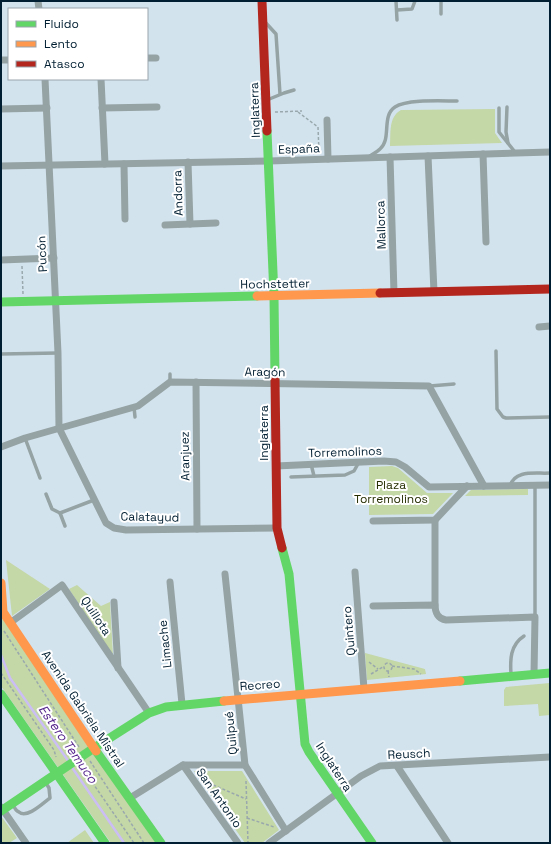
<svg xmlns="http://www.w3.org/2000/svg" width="551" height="844" font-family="'Space Grotesk',sans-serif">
  <rect width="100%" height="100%" fill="#d3e3ee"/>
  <g fill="#c4d7a6">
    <path d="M495,109V133L502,143L390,146C391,134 388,117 401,110Z"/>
    <path d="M392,466L398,468L427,493H453L433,514L369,515V467Z"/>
    <path d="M528,489V495L465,496L471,490Z"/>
    <path d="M6,560L50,589L12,616Z"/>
    <path d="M77,585L101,606L110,602L113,656L69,589Z"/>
    <path d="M1,616L157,843H111L1,686Z"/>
    <path d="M365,653L425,669L426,674L367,680Z"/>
    <path d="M550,683V715L539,716L538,704L504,706V690L506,687Z"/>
    <path d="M194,771H242L279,830L262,843H245Z"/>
    <path d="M1,816L17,838L9,843H1Z"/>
    <path d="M85,830L94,843H67Z"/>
  </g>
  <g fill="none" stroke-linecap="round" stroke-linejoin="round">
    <g stroke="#cbbef4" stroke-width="2.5">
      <path d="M1,655L10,678L69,762"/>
      <path d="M71,766L124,843"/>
    </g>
    <g stroke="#99a8ad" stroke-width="1.5" stroke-dasharray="3 2" stroke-linecap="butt">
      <path d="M275,112L302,111"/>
      <path d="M298,112L318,127L319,153"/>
      <path d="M22,266L23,294"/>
      <path d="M4,631L79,747"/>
      <path d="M369,662L378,669"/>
      <circle cx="388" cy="667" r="4"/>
      <path d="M392,666L414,669L421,674"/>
      <path d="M388,671L389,677"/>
      <path d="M1,673L54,750L56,757"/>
      <path d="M371,674L383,667"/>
      <path d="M90,761L144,843"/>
      <path d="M81,766L134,843"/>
      <path d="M204,781L246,799"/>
      <path d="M246,781L248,843"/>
      <path d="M247,818L274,827"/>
    </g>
    <g stroke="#95a3a4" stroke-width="3.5">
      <path d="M396,1L397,20"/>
      <path d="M441,1V14"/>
      <path d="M397,10L412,9L415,1"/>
      <path d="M265,22L276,34L280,94"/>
      <path d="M267,100L284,93L294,90"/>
      <path d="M507,107L506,132L508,143"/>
      <path d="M499,108V132L515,152"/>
      <path d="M370,156C373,154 377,152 380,149C392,139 381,116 395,107C407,99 442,101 457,101"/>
      <path d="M496,351L497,409L503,417L506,418L550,417"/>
      <path d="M1,354L58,353"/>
      <path d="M170,374V382"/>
      <path d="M430,386L454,384"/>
      <path d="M134,407L135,417"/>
      <path d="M25,438L40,478"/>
      <path d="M311,464L314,476"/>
      <path d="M291,477L345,475L354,471L359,462"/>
      <path d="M510,486C515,469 536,474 550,473"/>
      <path d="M46,494L52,509L60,513L65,526"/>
      <path d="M60,513L94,500"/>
      <path d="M535,617V486"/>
      <path d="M511,675C510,660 510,645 524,636"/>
      <path d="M13,804C14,807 16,811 19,812C27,819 43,803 50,798L49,788L46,783"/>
    </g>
    <g stroke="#95a3a4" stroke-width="7">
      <path d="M38,1L39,9"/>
      <path d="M147,58H156"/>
      <path d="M1,60H9"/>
      <path d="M45,79L58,353L59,428L106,523L114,528L126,530L277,528"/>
      <path d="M101,79L105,164"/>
      <path d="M102,108L157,107"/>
      <path d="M1,109L47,108"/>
      <path d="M327,120L328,159"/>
      <path d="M483,154L486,242"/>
      <path d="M428,156L434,292"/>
      <path d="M390,157L394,293"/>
      <path d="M188,162L190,224"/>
      <path d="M124,164L125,219"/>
      <path d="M1,166L269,161L550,152"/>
      <path d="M165,225L216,223"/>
      <path d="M1,260L54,258"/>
      <path d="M539,327L550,326"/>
      <path d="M196,382L197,529"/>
      <path d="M1,447L25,438L138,406L170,382L429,386L484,486"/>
      <path d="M276,466L384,461L396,462L405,467L429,487L550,485"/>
      <path d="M373,521L435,520L467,486"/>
      <path d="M355,572L364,689"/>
      <path d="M225,574L245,765L286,831"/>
      <path d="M170,582L182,704"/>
      <path d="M114,602L118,668"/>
      <path d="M435,605V520"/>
      <path d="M373,606L435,605C435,612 438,619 446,620L535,617L534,674"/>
      <path d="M10,623L62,585L149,713"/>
      <path d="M183,765L238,843"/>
      <path d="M397,766L448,843"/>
      <path d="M130,798L183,765H245"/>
      <path d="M1,807L26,843"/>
      <path d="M269,843L361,776L380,766L550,757"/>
    </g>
    <g stroke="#63d668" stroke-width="9">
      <path d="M267,131L274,296L275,379"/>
      <path d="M1,302L257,296"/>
      <path d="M282,548L289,574L305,744L309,752L372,843"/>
      <path d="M460,681L550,673"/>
      <path d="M1,694L105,843"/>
      <path d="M96,751L161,843"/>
      <path d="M1,811L94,748L149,713L166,707L224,701"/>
    </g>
    <g stroke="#ff974d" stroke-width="9">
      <path d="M257,296L380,293"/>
      <path d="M1,583L3,612L96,751"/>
      <path d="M224,701L460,681"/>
    </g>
    <g stroke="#b3261e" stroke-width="9">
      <path d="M262,1L267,131"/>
      <path d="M380,293L550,289"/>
      <path d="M275,379L277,528L282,548"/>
    </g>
  </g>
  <g text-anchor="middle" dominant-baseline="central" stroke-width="4" stroke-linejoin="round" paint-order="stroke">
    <g font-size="12" fill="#001e31" stroke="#fff">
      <text transform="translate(255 110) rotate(-92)">Inglaterra</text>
      <text transform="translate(299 149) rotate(-2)">España</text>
      <text transform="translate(178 193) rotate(-92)">Andorra</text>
      <text transform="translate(381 225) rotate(-92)">Mallorca</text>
      <text transform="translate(42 254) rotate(-93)">Pucón</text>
      <text transform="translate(275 284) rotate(-1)">Hochstetter</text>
      <text transform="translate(265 372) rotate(1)">Aragón</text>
      <text transform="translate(264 433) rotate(-90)">Inglaterra</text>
      <text transform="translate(345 452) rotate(-2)">Torremolinos</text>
      <text transform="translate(185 456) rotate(-91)">Aranjuez</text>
      <text transform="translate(150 517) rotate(1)">Calatayud</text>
      <text transform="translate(96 616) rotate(56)">Quillota</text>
      <text transform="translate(349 631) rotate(-95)">Quintero</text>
      <text transform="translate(165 644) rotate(-96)">Limache</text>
      <text transform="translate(260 685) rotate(-4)">Recreo</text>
      <text transform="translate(83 709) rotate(56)">Avenida Gabriela Mistral</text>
      <text transform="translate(231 733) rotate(-96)">Quilpué</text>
      <text transform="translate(409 754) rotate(-3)">Reusch</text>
      <text transform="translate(334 767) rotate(57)">Inglaterra</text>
      <text transform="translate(219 798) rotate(55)">San Antonio</text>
    </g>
    <g font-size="12" fill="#262e02" stroke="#fff">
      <text x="391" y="485">Plaza<tspan x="391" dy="14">Torremolinos</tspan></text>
    </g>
    <g font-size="13" font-style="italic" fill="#55258d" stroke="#fff">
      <text transform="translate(68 744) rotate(55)">Estero Temuco</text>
    </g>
  </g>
  <rect width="551" height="844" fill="none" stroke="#001e31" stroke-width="4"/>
  <rect x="8" y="8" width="140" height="72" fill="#ffffff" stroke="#99a5ad"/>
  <rect x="16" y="21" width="20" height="6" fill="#63d668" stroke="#99a5ad"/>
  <text x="44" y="28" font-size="12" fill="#001e31">Fluido</text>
  <rect x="16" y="41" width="20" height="6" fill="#ff974d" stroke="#99a5ad"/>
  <text x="44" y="48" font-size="12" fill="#001e31">Lento</text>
  <rect x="16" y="61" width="20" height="6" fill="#b3261e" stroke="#99a5ad"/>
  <text x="44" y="68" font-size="12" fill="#001e31">Atasco</text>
</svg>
